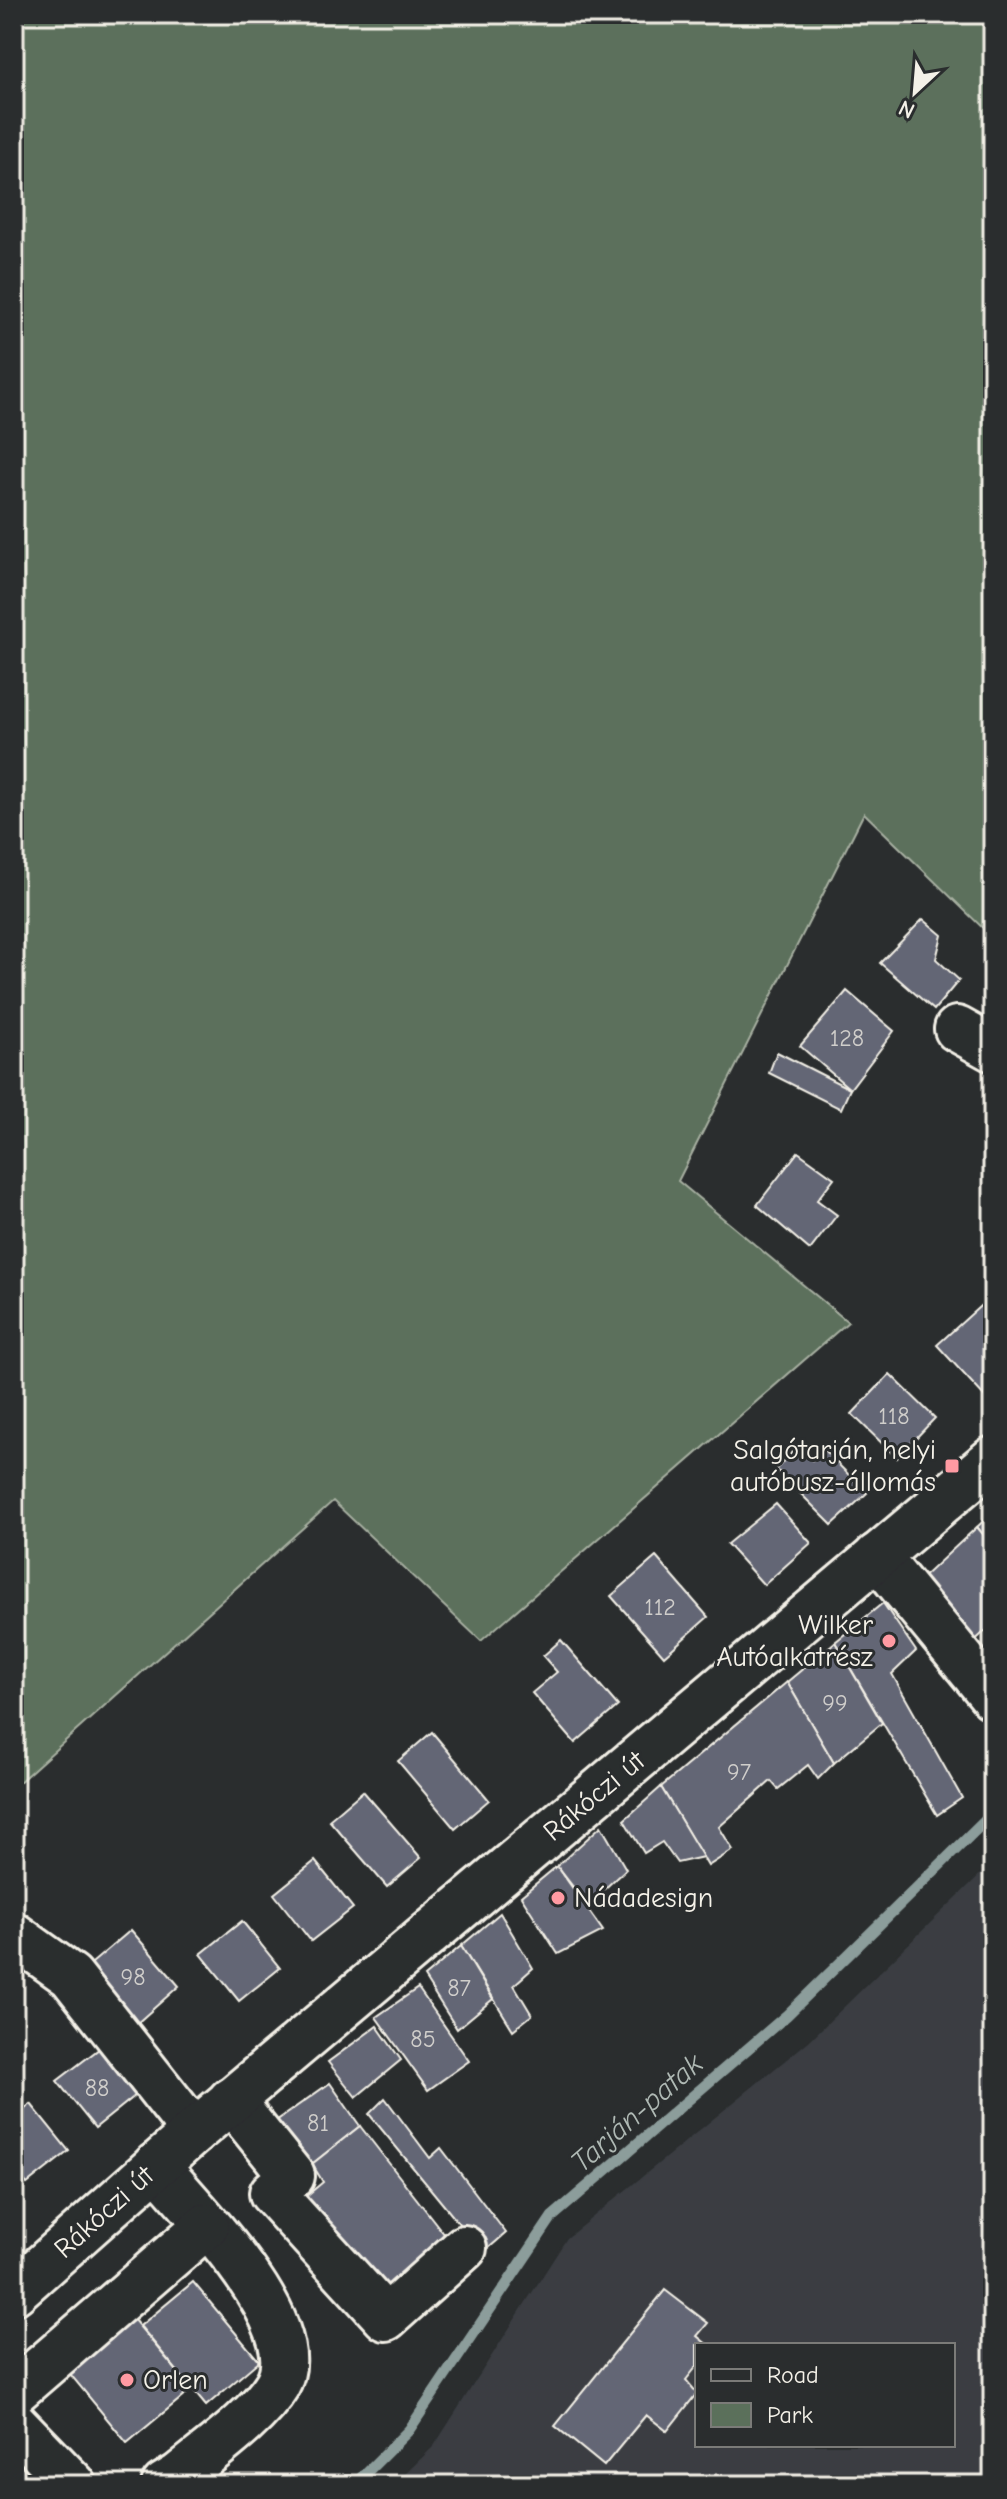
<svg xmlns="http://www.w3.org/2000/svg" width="1007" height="2499" font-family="'Comic Neue',sans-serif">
  <rect width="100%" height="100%" fill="#2a2d2e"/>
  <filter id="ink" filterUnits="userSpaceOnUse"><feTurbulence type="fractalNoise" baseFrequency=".0125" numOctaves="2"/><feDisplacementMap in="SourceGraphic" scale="16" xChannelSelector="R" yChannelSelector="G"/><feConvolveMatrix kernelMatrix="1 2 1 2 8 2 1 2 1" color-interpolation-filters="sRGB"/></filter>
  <g filter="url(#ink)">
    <path fill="#3b3e43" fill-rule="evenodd" d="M993,1862V2485H394L434,2446L567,2238L809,2041ZM697,2345H953V2445H697Z"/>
    <path fill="#5b705b" stroke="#a8b0a2" stroke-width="2" d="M14,14H993V938L864,813L678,1181L848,1322L481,1641L333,1501L16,1785Z"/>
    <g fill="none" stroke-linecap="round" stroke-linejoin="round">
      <path stroke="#8c9d9b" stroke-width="11" d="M354,2485L409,2430L552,2217L787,2015L993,1813"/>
    </g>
    <g fill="#646675" stroke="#f4f1e8" stroke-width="2">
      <path d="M923,919L942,935L936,959L959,980L934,1010L880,963Z"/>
      <path d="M847,991L894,1031L850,1089L800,1046Z"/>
      <path d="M777,1052L850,1089L841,1109L769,1073Z"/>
      <path d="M798,1152L834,1178L817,1200L837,1215L810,1250L757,1205Z"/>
      <path d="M988,1299L993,1305V1391L986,1398L937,1345Z"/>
      <path d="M890,1374L935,1418L897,1458L852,1414Z"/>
      <path d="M797,1447L812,1460L824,1450L867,1493L832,1525L776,1469Z"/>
      <path d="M776,1504L811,1543L764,1585L727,1544Z"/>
      <path d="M993,1512V1546L977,1527Z"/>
      <path d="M977,1527L993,1546V1624L970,1645L919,1581Z"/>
      <path d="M656,1557L708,1617L664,1656L611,1596Z"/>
      <path d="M883,1603L916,1651L892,1674L962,1798L937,1815L835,1642Z"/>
      <path d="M561,1640L618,1706L575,1743L532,1693L557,1672L543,1656Z"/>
      <path d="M835,1642L882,1723L834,1763L787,1682Z"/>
      <path d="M787,1682L834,1763L818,1779L808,1765L778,1789L771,1781L719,1827L733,1850L708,1866L661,1787Z"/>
      <path d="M432,1732L489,1800L455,1829L398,1761Z"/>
      <path d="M661,1787L703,1857L677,1863L662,1842L644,1853L624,1820Z"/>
      <path d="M363,1791L421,1858L387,1887L329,1820Z"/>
      <path d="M601,1826L626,1869L587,1905L557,1866Z"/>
      <path d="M315,1861L353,1908L311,1941L274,1894Z"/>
      <path d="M557,1866L603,1931L558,1954L521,1896Z"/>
      <path d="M500,1913L533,1968L514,1985L532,2015L513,2030L461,1946Z"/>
      <path d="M242,1921L280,1968L239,2001L201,1954Z"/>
      <path d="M131,1930L179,1986L135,2025L86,1968Z"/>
      <path d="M461,1946L493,1999L457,2029L424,1977Z"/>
      <path d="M418,1988L469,2061L428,2090L376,2017Z"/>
      <path d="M377,2026L401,2060L356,2097L328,2062Z"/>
      <path d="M99,2049L136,2095L95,2128L57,2081Z"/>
      <path d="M330,2083L360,2126L312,2164L276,2121Z"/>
      <path d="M385,2098L430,2158L441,2148L506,2233L483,2253L369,2114Z"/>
      <path d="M31,2104L69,2151L27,2184L14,2167V2118Z"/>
      <path d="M360,2126L448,2239L380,2296L299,2202L323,2182L312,2164Z"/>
      <path d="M193,2282L259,2361L206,2406L140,2326Z"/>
      <path d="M665,2290L708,2323L697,2336L708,2345H697V2366L686,2380L697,2393L667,2431L646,2415L604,2466L555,2426Z"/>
      <path d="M129,2314L192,2389L127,2443L65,2368Z"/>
    </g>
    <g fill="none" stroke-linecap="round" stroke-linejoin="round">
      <defs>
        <g id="minor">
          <path d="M957,1029L993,1049"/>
          <path d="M877,1556L993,1697"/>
          <path d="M14,1935L71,1976L194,2132"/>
          <path d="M231,2100L292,2176L272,2193L386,2318L464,2248"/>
          <path d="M156,2165C192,2209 312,2326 277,2385C257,2418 209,2451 179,2476L164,2485"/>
          <path d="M14,2392L206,2226"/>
          <path d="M14,2423L74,2485"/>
        </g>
        <path id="major" d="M14,2292L194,2132L993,1459"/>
      </defs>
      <use href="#minor" stroke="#f4f1e8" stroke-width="50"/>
      <use href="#major" stroke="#f4f1e8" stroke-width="50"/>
      <use href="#minor" stroke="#2a2d2e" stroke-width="44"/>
      <use href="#major" stroke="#2a2d2e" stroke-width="44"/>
    </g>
  </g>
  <g fill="#ff9aa2" stroke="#2a2d2e" stroke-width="3">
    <rect x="944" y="1458" width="16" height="16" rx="4"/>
    <circle cx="889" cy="1641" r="8"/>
    <circle cx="558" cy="1898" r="8"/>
    <circle cx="127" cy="2380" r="8"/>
  </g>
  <g text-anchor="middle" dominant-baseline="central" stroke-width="6" stroke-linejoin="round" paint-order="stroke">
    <g font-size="24" fill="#d0cecb">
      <text x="847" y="1038">128</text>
      <text x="894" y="1416">118</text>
      <text x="660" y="1607">112</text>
      <text x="835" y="1703">99</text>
      <text x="739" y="1772">97</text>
      <text x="133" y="1977">98</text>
      <text x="459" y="1988">87</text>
      <text x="423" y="2039">85</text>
      <text x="97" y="2088">88</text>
      <text x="318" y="2123">81</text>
    </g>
    <g font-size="28" fill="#f4f1e8" stroke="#2a2d2e" text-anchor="end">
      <text x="936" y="1450">Salgótarján, helyi<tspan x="936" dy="32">autóbusz-állomás</tspan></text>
      <text x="873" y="1625">Wilker<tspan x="873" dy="32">Autóalkatrész</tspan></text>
      <text x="574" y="1898" text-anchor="start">Nádadesign</text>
      <text x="143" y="2380" text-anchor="start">Orlen</text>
    </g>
    <g font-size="28" fill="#f4f1e8" stroke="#2a2d2e">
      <text transform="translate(594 1796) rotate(-40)">Rákóczi út</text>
      <text transform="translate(104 2212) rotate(-42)">Rákóczi út</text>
    </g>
    <g font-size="30" font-style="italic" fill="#afb9b4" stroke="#2a2d2e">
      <text transform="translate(637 2113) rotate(-41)">Tarján-patak</text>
    </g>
  </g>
  <rect width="1007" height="2499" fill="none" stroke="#2a2d2e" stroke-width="48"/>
  <rect x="24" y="24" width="959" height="2451" fill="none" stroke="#f4f1e8" stroke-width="3" filter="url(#ink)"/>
  <rect x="695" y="2343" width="260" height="104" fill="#2a2d2e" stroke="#7b7b78" stroke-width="2"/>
  <rect x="711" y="2369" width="40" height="12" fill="#2a2d2e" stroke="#7b7b78" stroke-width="2"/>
  <text x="767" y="2383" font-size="24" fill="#f4f1e8">Road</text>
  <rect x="711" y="2403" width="40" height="24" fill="#5b705b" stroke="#7b7b78" stroke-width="2"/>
  <text x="767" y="2423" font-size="24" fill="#f4f1e8">Park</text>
  <g transform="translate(915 92) rotate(206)" stroke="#2a2d2e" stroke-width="6" paint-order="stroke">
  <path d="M0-6L14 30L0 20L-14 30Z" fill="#f4f1e8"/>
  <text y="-12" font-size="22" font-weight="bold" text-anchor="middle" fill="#f4f1e8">N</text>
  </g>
</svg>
